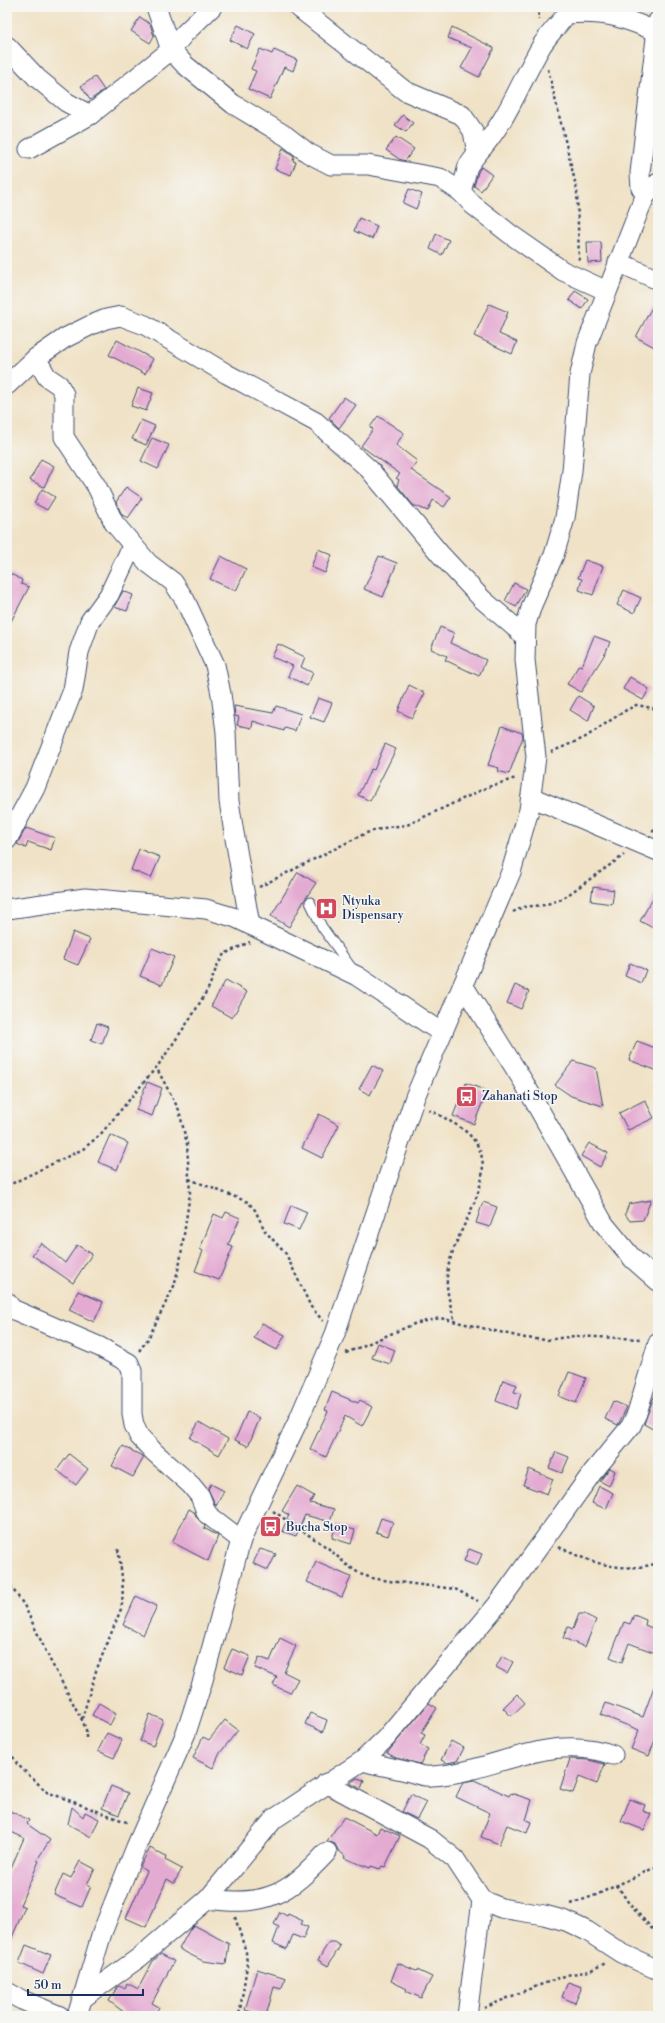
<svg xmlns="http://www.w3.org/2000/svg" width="665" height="2023" font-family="'Libre Bodoni',serif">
  <rect width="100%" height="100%" fill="#f6f6f2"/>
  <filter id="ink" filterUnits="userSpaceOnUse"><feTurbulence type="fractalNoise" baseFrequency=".025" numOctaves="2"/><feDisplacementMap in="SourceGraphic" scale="8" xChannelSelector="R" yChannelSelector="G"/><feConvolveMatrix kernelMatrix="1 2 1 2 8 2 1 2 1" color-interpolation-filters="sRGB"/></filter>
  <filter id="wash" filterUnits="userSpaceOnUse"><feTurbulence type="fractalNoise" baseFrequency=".012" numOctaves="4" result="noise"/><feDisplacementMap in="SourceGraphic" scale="16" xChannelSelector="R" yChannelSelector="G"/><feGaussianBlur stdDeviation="0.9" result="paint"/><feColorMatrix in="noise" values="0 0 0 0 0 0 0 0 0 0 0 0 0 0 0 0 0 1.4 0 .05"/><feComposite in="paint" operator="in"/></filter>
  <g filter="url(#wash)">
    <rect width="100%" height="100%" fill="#f0e2c6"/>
    <g id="blocks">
      <g fill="#e4abd2">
        <path d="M140,17L150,24L154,36L150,43L131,31Z"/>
        <path d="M238,25L255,34L247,49L230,40Z"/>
        <path d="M452,27L494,48L479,77L461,68L472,48L448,38Z"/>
        <path d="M260,49L272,54L274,50L297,60L293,71L284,67L270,99L248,89L256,71L251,69Z"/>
        <path d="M95,77L104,90L90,100L81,86Z"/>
        <path d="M403,115L413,123L406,132L395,125Z"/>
        <path d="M396,137L414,149L405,161L399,159L386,150Z"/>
        <path d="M283,148L294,156L293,161L296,162L291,175L275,169Z"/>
        <path d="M481,167L492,175L481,191L474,186L478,172Z"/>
        <path d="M409,189L422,194L416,209L403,203Z"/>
        <path d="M359,218L377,226L372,239L354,231Z"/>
        <path d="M436,234L449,240L442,255L430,249Z"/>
        <path d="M587,242H601L602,262L588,263Z"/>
        <path d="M575,291L588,299L582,309L569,300Z"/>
        <path d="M658,296V349L636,337Z"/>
        <path d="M489,304L508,312L499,334L517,342L512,354L474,336Z"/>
        <path d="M117,340L153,359L145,374L109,355Z"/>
        <path d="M138,388L153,393L146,411L131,406Z"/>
        <path d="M344,397L356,405L339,428L329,418Z"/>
        <path d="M378,416L404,433L396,445L417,461L411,470L451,497L444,507L433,500L428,511L413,505L397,485L399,480L396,478L400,474L361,446L373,429L370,427Z"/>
        <path d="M141,420L155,426L146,445L132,439Z"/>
        <path d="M152,438L169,445L158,469L141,461Z"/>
        <path d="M41,459L54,466L44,487L30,480Z"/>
        <path d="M126,487L142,498L128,518L122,515L116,502Z"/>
        <path d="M42,489L55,497L47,510L34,503Z"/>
        <path d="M318,549L332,555L325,573L311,567Z"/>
        <path d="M221,556L246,569L236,591L210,579Z"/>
        <path d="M379,556L397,563L383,597L364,589Z"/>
        <path d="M585,560L603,566L593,595L579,590L582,579L578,578Z"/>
        <path d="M7,572L22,580L21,584L29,587L7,629Z"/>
        <path d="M514,583L526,589L516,607L505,601Z"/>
        <path d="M624,590L641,598L634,613L617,605Z"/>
        <path d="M123,591L133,595L127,611L114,607Z"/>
        <path d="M440,627L454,633L450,643L486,660L479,676L445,660L447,656L431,649Z"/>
        <path d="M594,636L610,642L606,652L581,692L567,684L579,665L582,666Z"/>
        <path d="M278,644L305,657L301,667L313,673L307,686L288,676L293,666L272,657Z"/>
        <path d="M630,677L649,689L643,700L623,689Z"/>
        <path d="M409,685L425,693L412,718L398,711Z"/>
        <path d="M578,696L594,706L588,721L570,710Z"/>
        <path d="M318,698L332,703L324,722L310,717Z"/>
        <path d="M234,706L273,713L276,706L301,714L295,731L285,728L284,731L253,721L252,728L237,725L239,717L235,716Z"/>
        <path d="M502,726L522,733L523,737L509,774L498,771L499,768L488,765Z"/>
        <path d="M385,744L396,749L370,801L358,795L371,769L374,770Z"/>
        <path d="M26,828L55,838L51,850L28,842L26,848L17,844Z"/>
        <path d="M139,849L160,857L151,878L131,870Z"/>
        <path d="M298,872L316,883L305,899L289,927L271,916Z"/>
        <path d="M593,887L614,890L612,904L591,901Z"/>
        <path d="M658,889V919L653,928L640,921Z"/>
        <path d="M73,932L90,939L78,965L63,959Z"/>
        <path d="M152,948L174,957L162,985L140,976Z"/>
        <path d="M630,963L646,970L641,983L625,976Z"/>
        <path d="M226,980L247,992L232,1018L211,1006Z"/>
        <path d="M515,985L529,991L521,1009L507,1003Z"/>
        <path d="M97,1023L108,1027L102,1044L91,1040Z"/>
        <path d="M637,1041L658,1049V1071L629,1060Z"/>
        <path d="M573,1061L596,1068L603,1106L571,1096L555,1085Z"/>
        <path d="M372,1065L383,1071L370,1095L359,1089Z"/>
        <path d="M147,1082L162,1088L152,1116L136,1110Z"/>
        <path d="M466,1083L487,1091L474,1124L453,1116Z"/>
        <path d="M645,1100L654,1118L628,1130L619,1113Z"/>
        <path d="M319,1114L339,1125L322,1158L302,1148Z"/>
        <path d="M110,1135L128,1143L117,1170L98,1162Z"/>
        <path d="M589,1143L608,1153L600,1167L581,1156Z"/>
        <path d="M651,1200L643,1220L630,1221L625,1214L629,1204Z"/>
        <path d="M483,1202L497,1207L490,1227L476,1223Z"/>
        <path d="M291,1205L307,1212L299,1230L284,1224Z"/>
        <path d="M226,1212L240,1218L228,1245L233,1247L219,1280L195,1271L203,1251L200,1249L214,1214L223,1218Z"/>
        <path d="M41,1243L65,1263L77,1245L92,1254L73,1283L32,1255Z"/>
        <path d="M78,1291L103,1302L94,1322L69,1310Z"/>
        <path d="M262,1323L285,1335L277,1350L254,1338Z"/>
        <path d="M378,1343L395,1350L390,1364L372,1358Z"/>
        <path d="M569,1372L586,1378L576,1403L559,1396Z"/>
        <path d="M503,1380L517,1385L514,1392L521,1394L516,1409L496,1401Z"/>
        <path d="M658,1390V1432L644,1424L653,1399Z"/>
        <path d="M332,1392L358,1403L360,1400L372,1407L362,1426L345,1416L326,1457L310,1449L328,1411L325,1410Z"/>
        <path d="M613,1401L627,1407L618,1425L605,1419Z"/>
        <path d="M247,1412L260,1418L248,1446L235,1440Z"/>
        <path d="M199,1422L228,1439L219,1455L190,1438Z"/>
        <path d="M123,1446L144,1457L133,1477L112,1466Z"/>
        <path d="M556,1452L569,1457L562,1473L549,1468Z"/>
        <path d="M69,1454L88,1469L76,1485L57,1470Z"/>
        <path d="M610,1468L615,1471L609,1486L600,1481Z"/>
        <path d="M529,1469L553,1479L547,1494L523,1485Z"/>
        <path d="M211,1484L224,1491L216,1506L208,1489Z"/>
        <path d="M297,1486L314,1496L310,1503L334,1509L330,1522L305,1515L296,1536L282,1531L289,1515L282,1511Z"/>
        <path d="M599,1486L613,1493L606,1509L592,1503Z"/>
        <path d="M189,1509L194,1512L197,1518L205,1526L204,1528L218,1536L208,1561L172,1542Z"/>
        <path d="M381,1518L393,1522L388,1536L376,1532Z"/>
        <path d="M336,1525L355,1530L351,1544L332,1538Z"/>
        <path d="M260,1549L276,1554L268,1570L253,1563Z"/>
        <path d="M469,1549L482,1554L477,1566L464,1561Z"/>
        <path d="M316,1562L351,1577L342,1597L307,1582Z"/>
        <path d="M136,1596L157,1606L143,1635L123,1625Z"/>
        <path d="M579,1614H584L596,1620L585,1647L563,1638L568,1627L573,1629Z"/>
        <path d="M634,1615L646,1620L645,1625L657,1630L654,1636L658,1637V1654L629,1643L622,1662L610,1657L624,1622L630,1624Z"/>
        <path d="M280,1638L296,1646L284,1672L298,1679L290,1693L273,1685L277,1677L255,1668L259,1657L270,1661Z"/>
        <path d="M232,1649L250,1656L242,1675L224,1667Z"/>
        <path d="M502,1656L513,1662L507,1673L496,1667Z"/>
        <path d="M656,1681H658V1732L649,1756L631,1749L639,1730L601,1715L606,1703L643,1717Z"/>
        <path d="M517,1694L525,1703L511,1716L503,1708Z"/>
        <path d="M99,1703L116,1713L110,1725L92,1715Z"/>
        <path d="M429,1703L437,1708L421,1733L425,1735L420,1745L428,1749L420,1764L396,1758L387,1753Z"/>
        <path d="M310,1713L327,1720L323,1732L305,1724Z"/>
        <path d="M150,1714L163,1720L153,1746L140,1741Z"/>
        <path d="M225,1720L238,1730L220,1753L213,1768L193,1758L203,1737L209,1740Z"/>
        <path d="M107,1733L122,1740L114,1758L98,1751Z"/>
        <path d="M451,1741L464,1748L457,1761L447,1763L441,1760Z"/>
        <path d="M570,1759L588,1760L605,1764L597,1784L579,1777L573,1793L560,1789Z"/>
        <path d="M357,1778L364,1780L361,1789L350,1783Z"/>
        <path d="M474,1780L509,1796L511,1793L532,1800L526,1820L531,1822L527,1833L507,1825L499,1844L481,1837L490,1813L456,1797L463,1782Z"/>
        <path d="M111,1786L128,1793L119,1815L102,1808Z"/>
        <path d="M411,1794L426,1802L417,1819L402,1812Z"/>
        <path d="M630,1799L645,1805L643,1811L651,1814L644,1830L621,1821Z"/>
        <path d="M72,1807L83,1817L85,1812L99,1819L91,1837L68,1824Z"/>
        <path d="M10,1811L29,1820L27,1824L50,1840L37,1860L39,1861L20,1905L25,1907L7,1949V1877L24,1838L7,1830V1818Z"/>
        <path d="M344,1817L377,1834L380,1827L400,1836L385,1867L382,1866L380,1869L371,1866L370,1868L344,1858L345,1856L338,1850L335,1844L327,1841Z"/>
        <path d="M150,1848L166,1857L165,1860L182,1869L174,1883L167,1879L146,1927L126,1918L147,1871L140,1867Z"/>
        <path d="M80,1861L95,1869L87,1884L91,1886L82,1907L54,1895L63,1874L71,1878Z"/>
        <path d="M280,1912L287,1916L288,1914L303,1921L301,1924L308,1927L303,1939L293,1935L287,1949L273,1943L279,1927L274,1924Z"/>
        <path d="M194,1925L229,1944L226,1964L203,1961L179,1949L190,1929Z"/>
        <path d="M329,1942H334L340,1946L328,1966L318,1960Z"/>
        <path d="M26,1945L51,1955L43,1974L19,1963Z"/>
        <path d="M161,1954L174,1961L152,2003L159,2007L154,2016H129L109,2001L118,1986L125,1988L127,1983L138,1989L153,1961Z"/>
        <path d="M398,1963L416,1971L417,1970L432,1977L421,1998L406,1991L407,1989L391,1981Z"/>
        <path d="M257,1969L286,1978L281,1989L274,1987L266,2016L245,2010Z"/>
        <path d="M568,1982L582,1987L575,2003L562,1997Z"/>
      </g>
    </g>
  </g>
  <g filter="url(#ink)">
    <use href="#blocks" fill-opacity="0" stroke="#3b4a6e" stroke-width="1"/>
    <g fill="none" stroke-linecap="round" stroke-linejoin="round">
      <defs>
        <path id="lane" d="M310,902L322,927L353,970"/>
        <g id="street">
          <path d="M156,7L171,50L185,65L233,104L286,136L308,153L331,165H368L440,178L461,192L473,205L510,234L563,271L607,291"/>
          <path d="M298,7L405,91L462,115L473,131L477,154L468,166L461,192"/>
          <path d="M7,46L37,78L66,102L90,115"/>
          <path d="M29,149L90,115L171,50L184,34L212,7"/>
          <path d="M477,154C507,122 520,82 542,45C549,34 559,24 567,14C605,11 623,17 657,32"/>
          <path d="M646,195L641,188L640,173L658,21"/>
          <path d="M618,262L658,280"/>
          <path d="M36,358L47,377L59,385L64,394V437L97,487L114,523L148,563L173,582L185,600L215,665L221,694L226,732L229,801L233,827L250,925"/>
          <path d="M7,385L36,358L65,338L91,325L106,319L121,316L145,325L227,374L316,422L369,469L440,554L482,599L525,636"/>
          <path d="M531,797L658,851"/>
          <path d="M7,840L35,788L73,690L79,652L90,621L109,595L132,546"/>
          <path d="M7,909L85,898L206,909L236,918L357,976L442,1033"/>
          <path d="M463,985L523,1081L604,1224L633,1259L658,1281"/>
          <path d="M7,1302L12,1309L100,1347L129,1363L132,1371V1414L134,1425L139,1436L154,1452L191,1485L200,1496L207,1514L241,1540"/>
          <path d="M362,1761C378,1765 394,1768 410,1772C416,1774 424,1777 431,1776C493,1773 549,1731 613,1755"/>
          <path d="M326,1783L430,1839L455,1859L482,1900L501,1908L544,1915L566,1921L587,1931L621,1953L658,1970"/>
          <path d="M208,1899C267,1907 288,1894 327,1852"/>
          <path d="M7,1992L22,2000L60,2016"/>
          <path d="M83,1998L140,1957L208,1899L274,1819L362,1761L386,1738L497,1605L592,1473L631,1426L637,1413L658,1343"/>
          <path d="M77,2016L102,1933L136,1847L186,1733L203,1680L241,1540L299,1419L335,1334L415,1097L511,872L529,810L536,757L525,660L526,624L532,605L554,555L565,518L572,471L580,374L587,343L640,208L646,195L658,183"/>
          <path d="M467,2016L482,1900"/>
        </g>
      </defs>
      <use href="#lane" stroke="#3b4a6e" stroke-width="11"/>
      <use href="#street" stroke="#3b4a6e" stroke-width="21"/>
      <g stroke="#3b4a6e" stroke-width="2.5" stroke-dasharray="3 3" stroke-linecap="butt">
        <path d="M538,7L539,20"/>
        <path d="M548,69L577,190L579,260"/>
        <path d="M551,752L584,738L623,712L636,705L658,709"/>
        <path d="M652,832L658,827"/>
        <path d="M259,887L366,833L388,827L407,825L488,787L516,778"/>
        <path d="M513,912L523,907L544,905L562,899L624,855"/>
        <path d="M428,1110C437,1113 446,1119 455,1124C521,1163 449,1228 447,1277C446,1292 451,1307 455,1322"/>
        <path d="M189,1179L248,1202L255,1210L265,1231L286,1254L311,1307L323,1321"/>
        <path d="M7,1186L83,1149L100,1135L159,1064L192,1016L209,987L217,966L224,954L250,942"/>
        <path d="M139,1351L148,1339L174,1286L180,1262L190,1193L187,1144L179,1110L156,1067"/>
        <path d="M346,1353L414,1324L440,1318L525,1338L547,1340L574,1336L642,1339"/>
        <path d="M273,1511L328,1548L347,1565L360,1574L372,1578L389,1581L455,1589L478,1601"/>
        <path d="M559,1547C591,1563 622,1574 658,1563"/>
        <path d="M7,1581L24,1605L50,1660L82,1720L86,1729V1740"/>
        <path d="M82,1719L96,1671L121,1609C125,1589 121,1569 118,1549"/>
        <path d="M7,1746L17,1764L47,1792L129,1823"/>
        <path d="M617,1885L630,1905L658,1935"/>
        <path d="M571,1904L596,1895L658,1866"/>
        <path d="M235,1917L246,1952L247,1966L239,2016"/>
        <path d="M484,2008L524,1991L567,1975L589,1971L606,1963"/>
      </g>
      <use href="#lane" stroke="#fff" stroke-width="9"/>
      <use href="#street" stroke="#fff" stroke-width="19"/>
    </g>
  </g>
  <defs>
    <symbol id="hospital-square" viewBox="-11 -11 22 22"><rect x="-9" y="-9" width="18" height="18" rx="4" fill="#d1495b" stroke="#f6f6f2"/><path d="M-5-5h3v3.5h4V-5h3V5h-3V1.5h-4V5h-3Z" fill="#fff"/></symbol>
    <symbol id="bus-square" viewBox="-11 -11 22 22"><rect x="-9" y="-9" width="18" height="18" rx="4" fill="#d1495b" stroke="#f6f6f2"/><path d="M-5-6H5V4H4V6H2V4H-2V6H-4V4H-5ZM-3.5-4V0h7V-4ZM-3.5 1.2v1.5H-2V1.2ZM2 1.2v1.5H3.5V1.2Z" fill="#fff"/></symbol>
  </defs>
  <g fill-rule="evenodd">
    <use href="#hospital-square" x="314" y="896" width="25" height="25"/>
    <use href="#bus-square" x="454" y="1084" width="25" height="25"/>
    <use href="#bus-square" x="258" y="1514" width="25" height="25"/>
  </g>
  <g text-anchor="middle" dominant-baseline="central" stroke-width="3" stroke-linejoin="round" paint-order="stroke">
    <g font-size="12" fill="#1b2f5e" stroke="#f6f6f2" text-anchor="start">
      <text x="342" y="901">Ntyuka<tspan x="342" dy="14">Dispensary</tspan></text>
      <text x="482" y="1096">Zahanati Stop</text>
      <text x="286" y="1527">Bucha Stop</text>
    </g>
  </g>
  <rect width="665" height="2023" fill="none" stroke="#f6f6f2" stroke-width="24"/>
  <path d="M28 1989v6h115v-6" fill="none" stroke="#1b2f5e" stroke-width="2"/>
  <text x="34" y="1989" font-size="12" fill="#1b2f5e" stroke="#f6f6f2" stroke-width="3" paint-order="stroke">50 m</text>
</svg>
